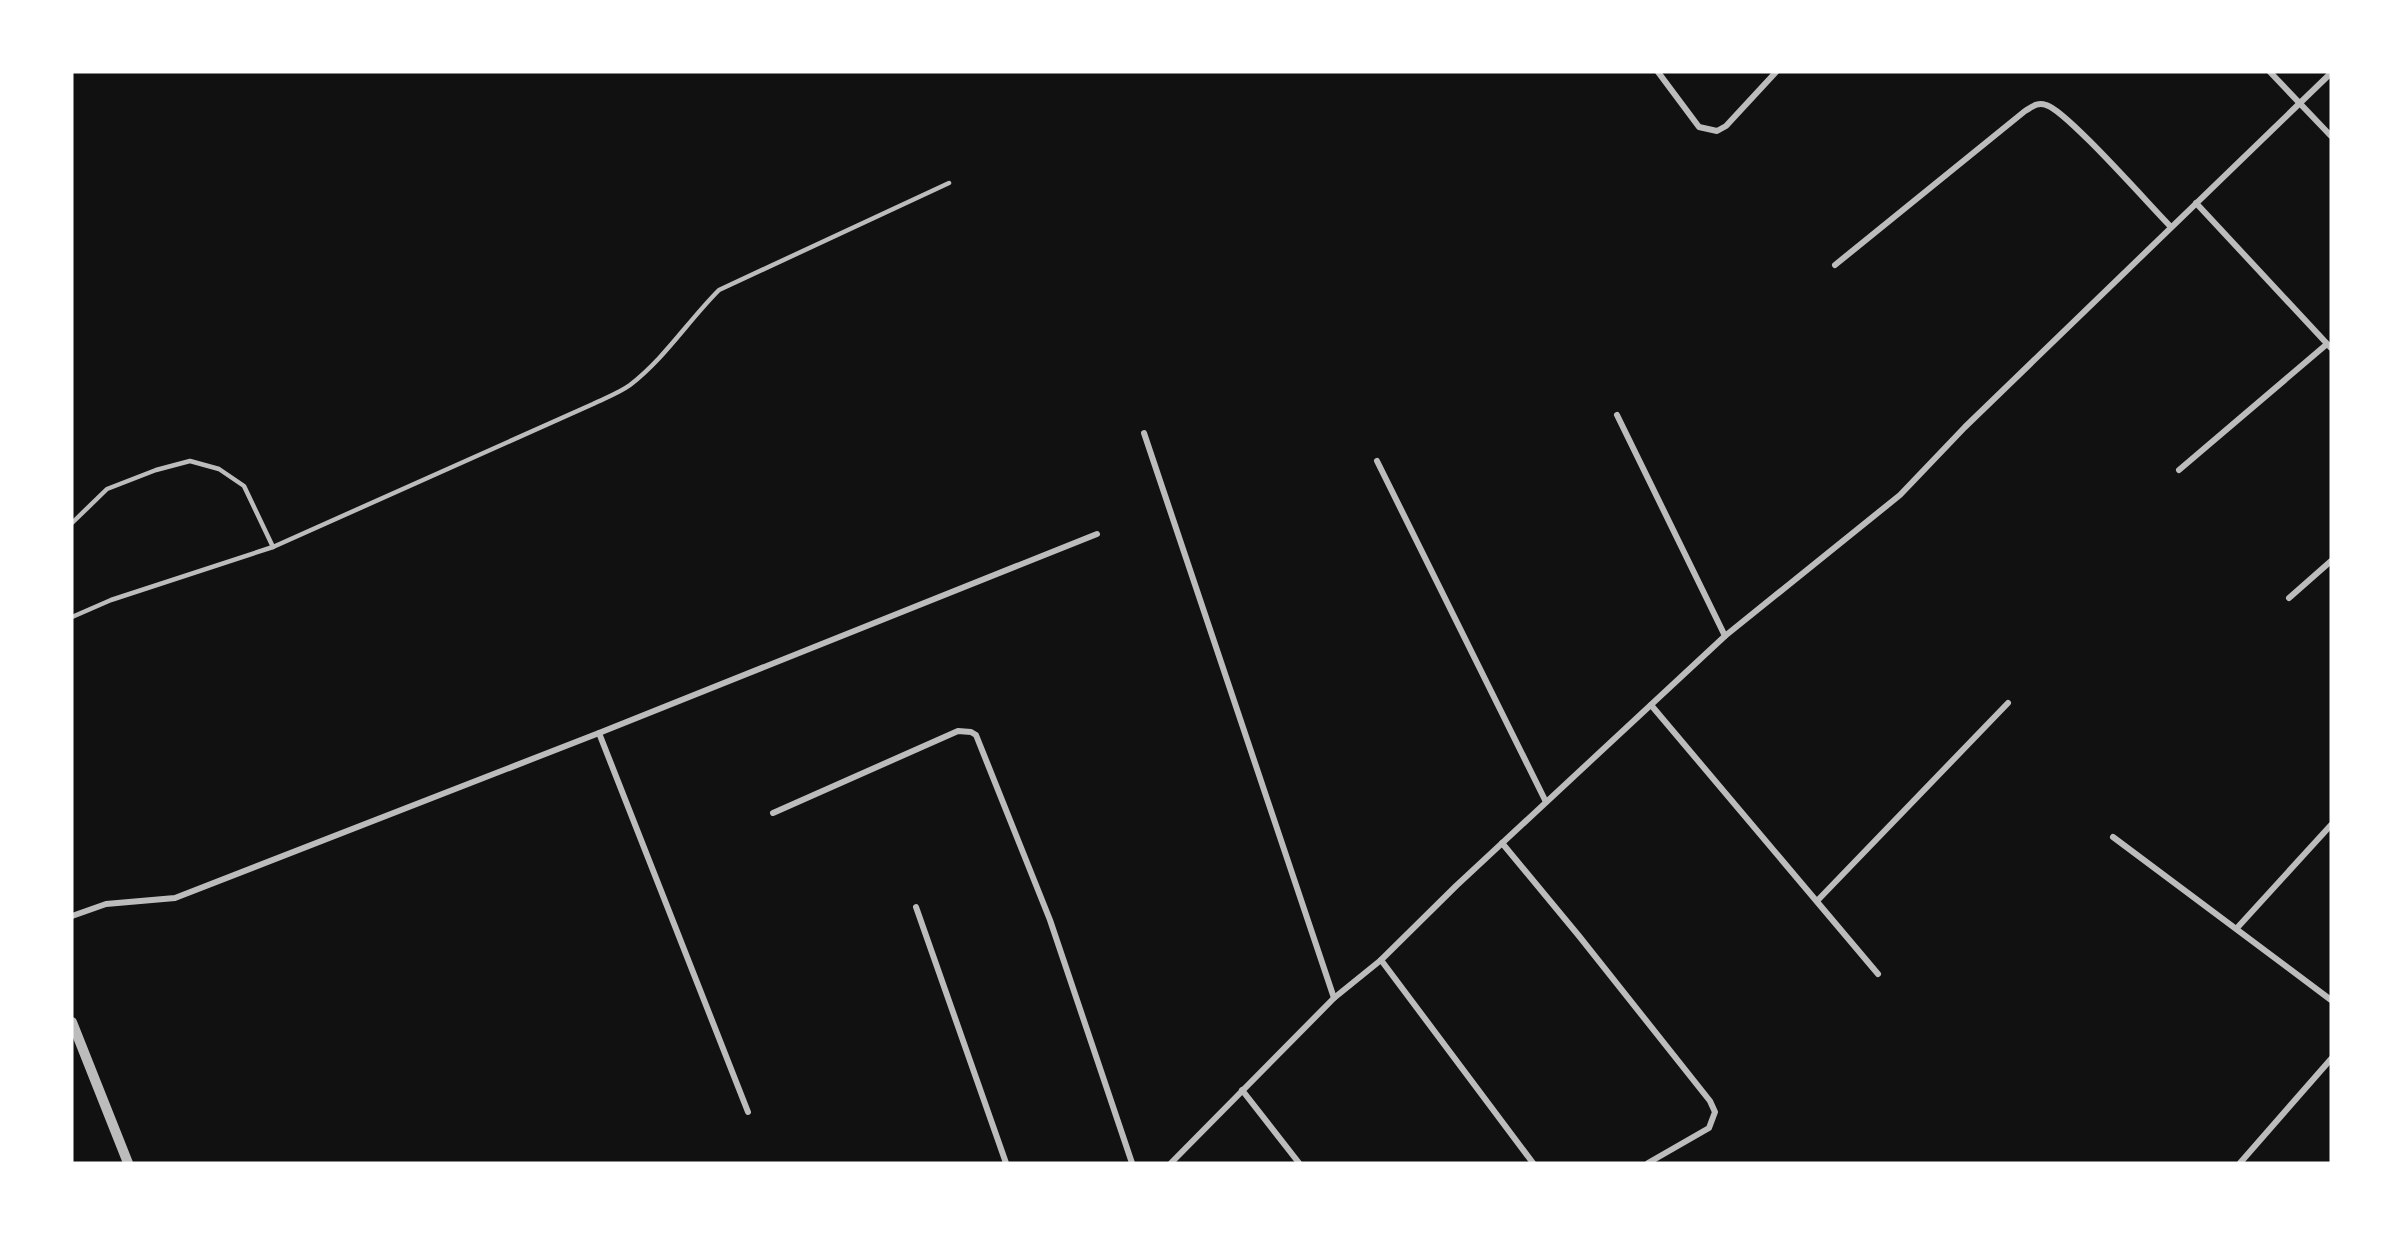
<svg xmlns="http://www.w3.org/2000/svg" width="2403" height="1235" font-family="'PT Sans',sans-serif">
  <rect width="100%" height="100%" fill="#111"/>
  <g fill="none" stroke-linecap="round" stroke-linejoin="round">
    <g stroke="#bcbcbc" stroke-width="4.5">
      <path d="M72,523L107,489L156,470L190,461L219,469L244,486L273,547"/>
      <path d="M72,617L111,600L273,547L593,404C605,398 619,393 630,385C665,358 688,321 719,290L949,183"/>
    </g>
    <g stroke="#bcbcbc" stroke-width="6">
      <path d="M1658,72L1699,127L1717,131L1726,126L1776,72"/>
      <path d="M2270,72L2331,136"/>
      <path d="M2196,203L2331,348"/>
      <path d="M1835,265L2025,111C2032,107 2037,102 2046,105C2066,110 2151,207 2171,227"/>
      <path d="M1617,415L1725,636"/>
      <path d="M1144,433L1334,998"/>
      <path d="M1377,461L1546,802"/>
      <path d="M2179,470L2327,344"/>
      <path d="M2289,598L2331,561"/>
      <path d="M1651,705L1878,974"/>
      <path d="M599,733L748,1112"/>
      <path d="M773,813L958,731L971,732L976,735L1050,920L1132,1163"/>
      <path d="M2113,837L2331,1000"/>
      <path d="M1502,843L1579,936L1710,1101L1715,1112L1709,1128L1648,1163"/>
      <path d="M1817,901L2008,703"/>
      <path d="M916,907L1006,1163"/>
      <path d="M72,916L106,904L175,898L599,733L1097,534"/>
      <path d="M2237,928L2331,825"/>
      <path d="M1381,960L1533,1163"/>
      <path d="M1242,1090L1299,1163"/>
      <path d="M1171,1163L1334,998L1381,960L1456,886L1725,636L1900,495L1965,427L2331,73"/>
      <path d="M2240,1163L2331,1059"/>
    </g>
    <path stroke="#bcbcbc" stroke-width="10" d="M72,1022L128,1163"/>
  </g>
  <rect width="2403" height="1235" fill="none" stroke="#ffffff" stroke-width="147"/>
</svg>
